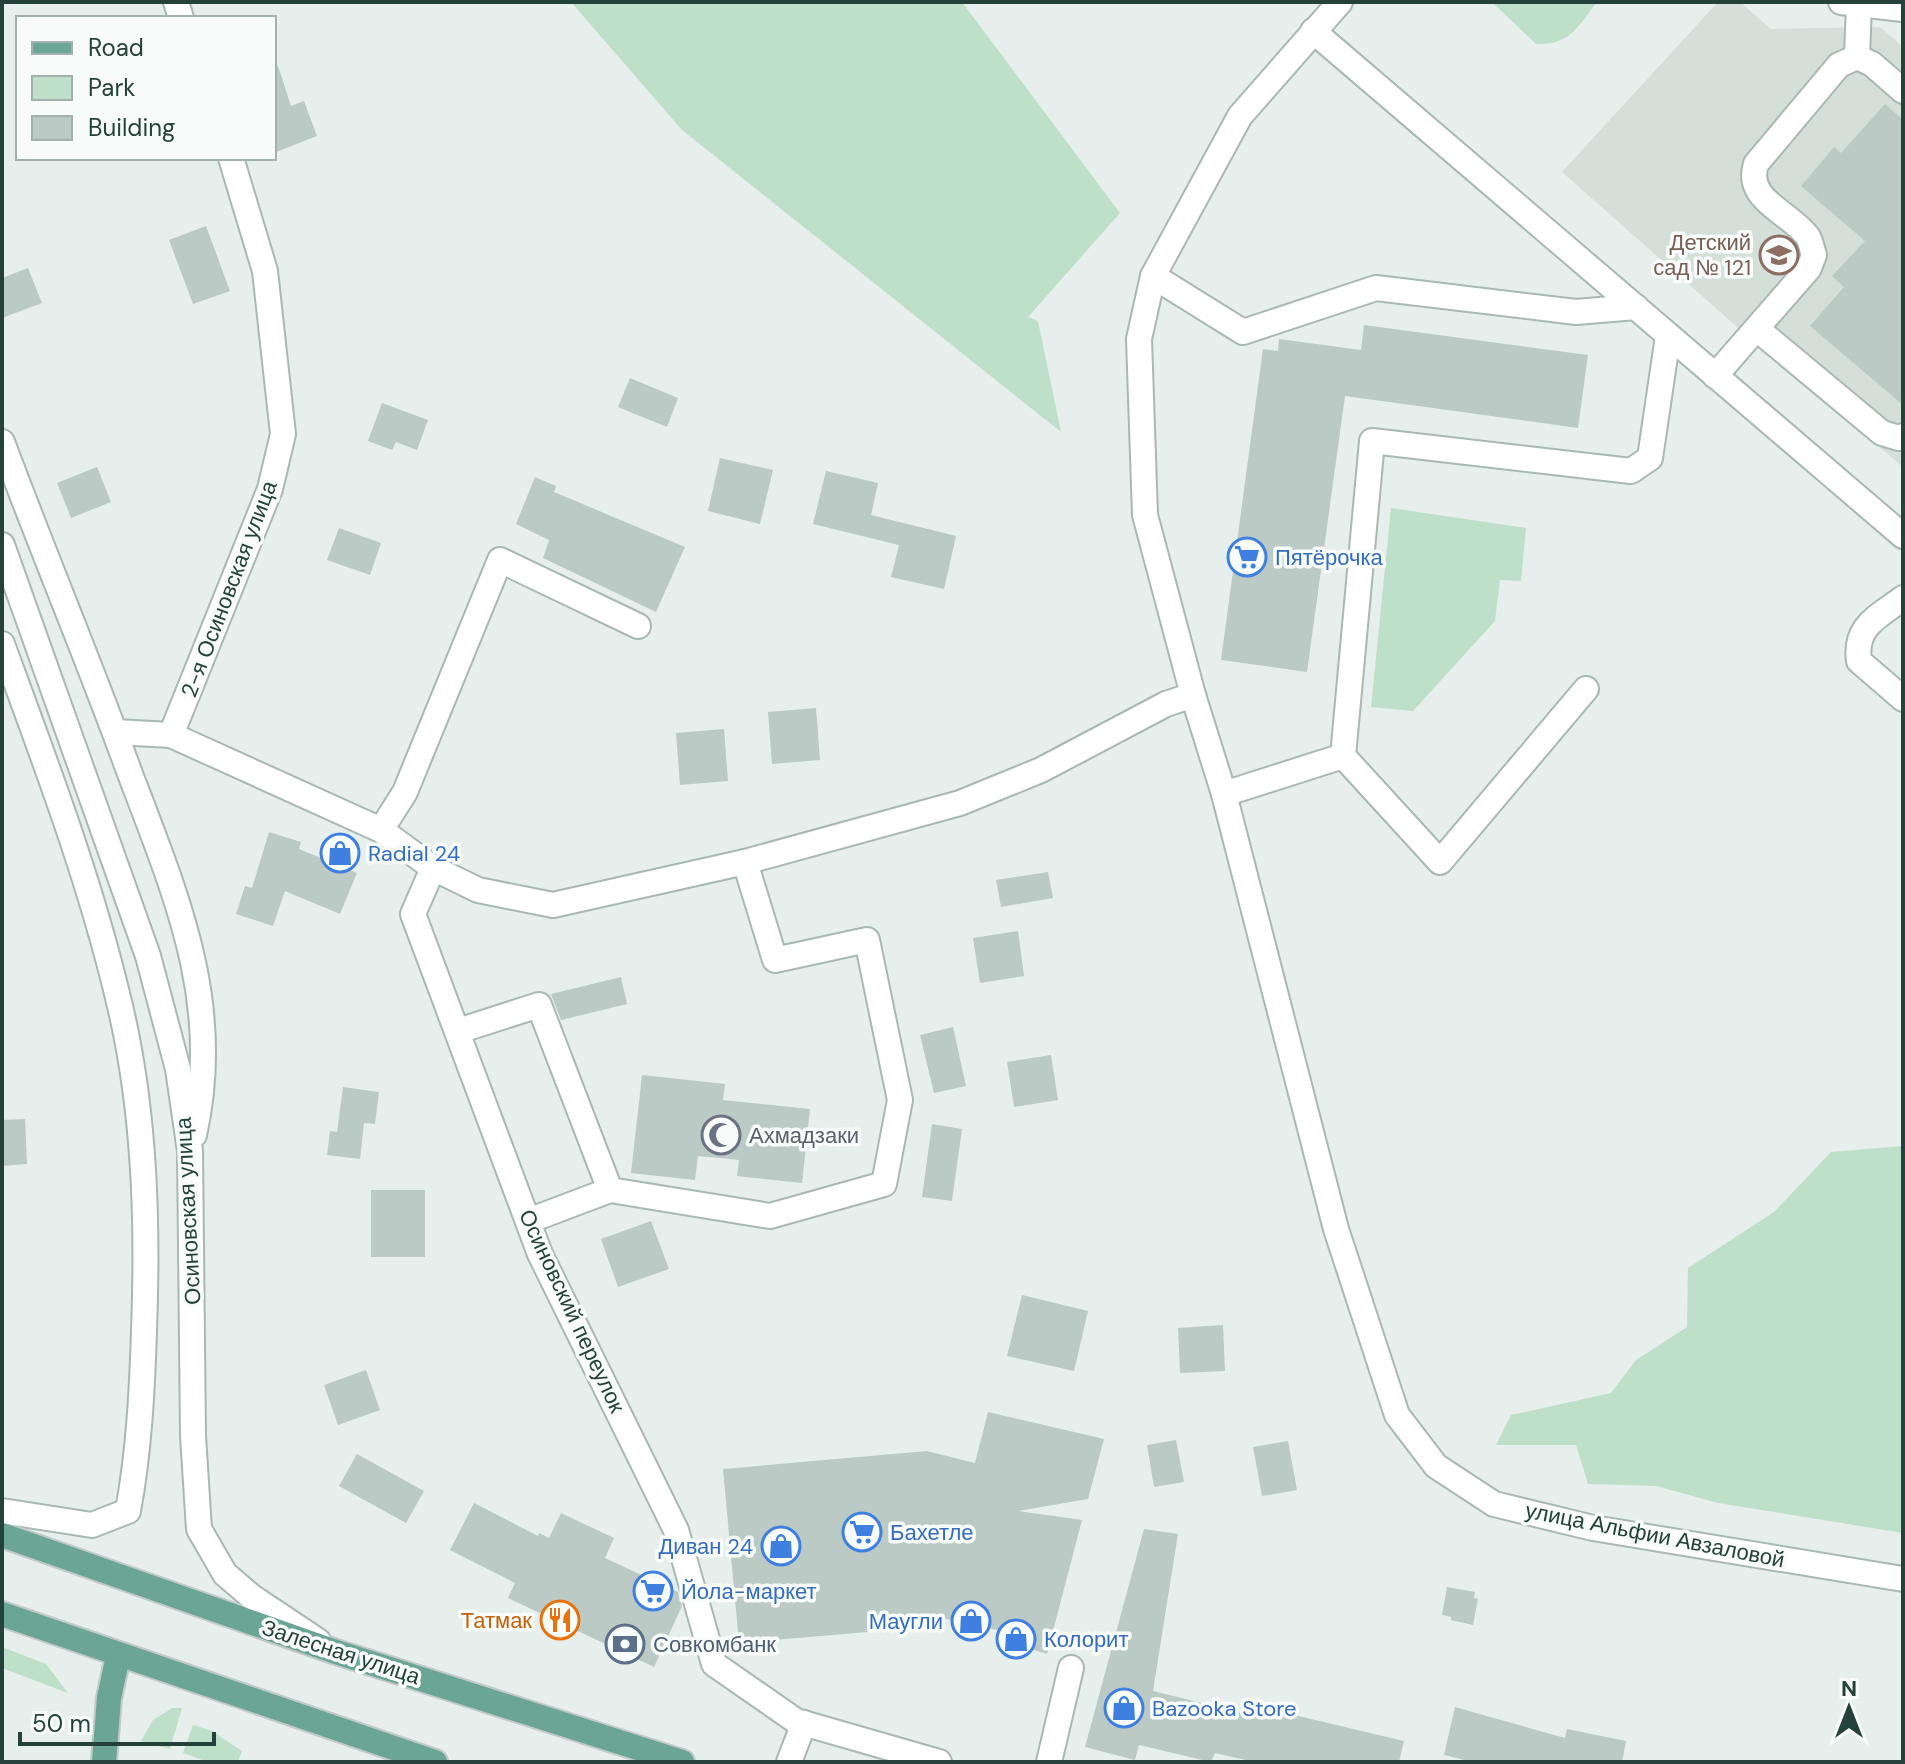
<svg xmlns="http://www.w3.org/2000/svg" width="1905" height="1764" font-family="'DM Sans',sans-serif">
  <rect width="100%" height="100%" fill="#e6efeb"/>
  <path fill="#d4dfda" d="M1718,2H1740L1771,29L1880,27L1903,47V467L1762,349L1562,172Z"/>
  <g fill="#bfe0c8">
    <path d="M571,2H962L1120,213L1028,317L1038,321L1061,432L682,130Z"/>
    <path d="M1492,2H1597C1578,26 1571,45 1536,44Z"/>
    <path d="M1391,508L1526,528L1521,581L1500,580L1495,621L1413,711L1371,707Z"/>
    <path d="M1903,1146V1533L1718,1503L1656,1486L1588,1484L1576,1445H1496L1511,1415L1611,1393L1636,1360L1687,1327L1688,1268L1774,1212L1831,1152Z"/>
    <path d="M2,1647L46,1664L68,1693L2,1668Z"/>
    <path d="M172,1708H182L170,1749L141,1741L153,1720Z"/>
    <path d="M193,1725L212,1731L242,1751L238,1762H208L183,1753Z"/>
  </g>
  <g fill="#bbcac4">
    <path d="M278,66L291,106L304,101L317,136L274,153V67Z"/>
    <path d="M1885,104L1903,120V405L1810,326L1844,287L1832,276L1865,241L1801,186L1834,147L1841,153Z"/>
    <path d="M206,226L230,291L193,304L169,240Z"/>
    <path d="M28,268L42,303L2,318V278Z"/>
    <path d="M1364,325L1588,355L1578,428L1345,396L1307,672L1221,660L1263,349L1278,351L1279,339L1361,350Z"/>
    <path d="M630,378L678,398L667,427L618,407Z"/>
    <path d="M382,403L428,420L417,450L396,442L392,450L368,441Z"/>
    <path d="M720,458L773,470L760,524L708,511Z"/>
    <path d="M97,467L111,502L71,518L57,483Z"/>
    <path d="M826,471L878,483L871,515L956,536L944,589L891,577L899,545L813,524Z"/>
    <path d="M535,477L556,486L554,492L685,547L656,612L543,558L549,540L516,524Z"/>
    <path d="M339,528L381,543L370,575L327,560Z"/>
    <path d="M816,708L820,760L772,764L768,712Z"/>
    <path d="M724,729L728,781L680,785L676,733Z"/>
    <path d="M269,832L301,842L299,849L357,873L340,914L285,891L273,926L236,914L245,886L252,888Z"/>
    <path d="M1048,872L1053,898L1001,907L996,880Z"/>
    <path d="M1018,931L1024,976L980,983L973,938Z"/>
    <path d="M621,977L627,1004L561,1020L551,994Z"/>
    <path d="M953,1027L966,1086L934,1093L920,1035Z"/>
    <path d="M1051,1055L1058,1100L1014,1107L1007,1062Z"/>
    <path d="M642,1075L725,1084L723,1100L810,1109L802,1183L737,1176L739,1160L698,1156L695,1180L631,1173Z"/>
    <path d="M343,1087L379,1092L375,1124L364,1123L360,1159L327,1155L330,1131L337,1132Z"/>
    <path d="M25,1119L27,1164L2,1166V1120Z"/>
    <path d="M932,1124L962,1129L952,1201L922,1197Z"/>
    <rect x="371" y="1190" width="54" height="67"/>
    <path d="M651,1221L669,1269L618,1287L601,1239Z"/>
    <path d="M1022,1295L1088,1311L1074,1371L1007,1356Z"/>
    <path d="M1223,1325L1225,1371L1180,1373L1178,1328Z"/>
    <path d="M366,1370L380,1410L338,1425L324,1385Z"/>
    <path d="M988,1412L1104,1439L1088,1499L1018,1511L1082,1520L1047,1654L1027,1648L1030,1637L933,1616L927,1627L739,1643L723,1469L927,1451L975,1463Z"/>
    <path d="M1176,1440L1184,1482L1154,1487L1147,1445Z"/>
    <path d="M1288,1441L1297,1490L1262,1496L1253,1447Z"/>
    <path d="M357,1454L424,1491L406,1523L339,1486Z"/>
    <path d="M474,1503L538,1536L539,1533L549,1538L561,1513L614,1538L605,1558L678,1592L682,1606L654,1667L508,1598L515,1583L450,1550Z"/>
    <path d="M1144,1529L1178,1534L1153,1691L1263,1718L1265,1708L1404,1741L1399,1762H1254L1215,1753L1211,1762L1139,1745L1135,1760L1085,1747Z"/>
    <path d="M1447,1587L1475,1592L1474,1598L1478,1599L1473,1625L1451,1620V1617L1442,1615Z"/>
    <path d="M1455,1707L1565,1738L1567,1729L1626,1741L1622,1762H1473L1444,1755Z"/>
  </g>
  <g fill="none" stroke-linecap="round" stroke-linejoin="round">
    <defs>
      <g id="minor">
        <path d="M176,2L181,18"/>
        <path d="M1340,2L1240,116L1153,276L1139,339L1145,515L1193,695L1224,794L1336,1229L1397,1415L1436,1466L1494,1504L1593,1528L1903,1579"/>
        <path d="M1841,2L1903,9"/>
        <path d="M1313,31L1903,536"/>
        <path d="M1857,57L1872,64L1903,91"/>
        <path d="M1153,276L1243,332L1376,288L1576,312L1636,307"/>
        <path d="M1757,329L1882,433L1899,438L1903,436"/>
        <path d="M1715,376L1809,268L1814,255C1812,250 1811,242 1808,237C1790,212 1744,200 1756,164L1839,65L1857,57L1859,4"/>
        <path d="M2,442C43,552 89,661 129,771C175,893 224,1002 194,1135"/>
        <path d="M2,545L148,956L178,1069L190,1151L193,1436L199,1529L225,1574L252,1597L318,1641"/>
        <path d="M1903,598C1878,617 1854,626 1859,661L1903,699"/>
        <path d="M2,644C46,764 91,882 120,1006C145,1112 148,1223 144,1331C142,1392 139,1451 128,1511L92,1525L2,1511"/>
        <path d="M115,732L171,735L381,830L433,868L478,890L553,905L745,862L960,803L1041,770L1166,704L1193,695"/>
        <path d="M171,735L270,489L283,434L265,271L231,158"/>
        <path d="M1343,756L1440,862L1586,689"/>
        <path d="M1224,794L1343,756L1372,441L1631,471L1650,458L1668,336"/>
        <path d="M381,830L405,792L500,560L638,626"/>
        <path d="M433,868L413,914L540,1254L676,1530L714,1664L796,1721L939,1762"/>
        <path d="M458,1031L539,1005L610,1190"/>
        <path d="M528,1221L610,1190L770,1216L884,1184L900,1100L867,940L775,960L745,862"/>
        <path d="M789,1762L804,1723"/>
        <path d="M1049,1762L1071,1668"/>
      </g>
      <g id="major">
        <path d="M2,1535L333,1651L682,1762"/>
        <path d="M2,1614L435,1762"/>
        <path d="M104,1762L109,1698L118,1656"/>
      </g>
    </defs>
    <use href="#minor" stroke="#a8b8b2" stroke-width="28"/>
    <use href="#major" stroke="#c2cac8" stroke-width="28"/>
    <use href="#minor" stroke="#fff" stroke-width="24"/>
    <use href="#major" stroke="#6aa596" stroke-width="24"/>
  </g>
  <defs>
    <symbol id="school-ring" viewBox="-11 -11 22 22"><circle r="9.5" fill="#f7fbf9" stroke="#8d6e63" stroke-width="1.5"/><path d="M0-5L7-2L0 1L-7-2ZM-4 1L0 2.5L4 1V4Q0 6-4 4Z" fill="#8d6e63"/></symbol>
    <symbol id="supermarket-ring" viewBox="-11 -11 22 22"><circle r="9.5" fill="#f7fbf9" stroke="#3f7fe0" stroke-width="1.5"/><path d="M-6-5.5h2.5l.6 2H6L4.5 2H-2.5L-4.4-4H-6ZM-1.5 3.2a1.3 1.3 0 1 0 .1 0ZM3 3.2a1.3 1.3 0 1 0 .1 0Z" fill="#3f7fe0"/></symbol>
    <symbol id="shop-ring" viewBox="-11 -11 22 22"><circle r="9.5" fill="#f7fbf9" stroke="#3f7fe0" stroke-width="1.5"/><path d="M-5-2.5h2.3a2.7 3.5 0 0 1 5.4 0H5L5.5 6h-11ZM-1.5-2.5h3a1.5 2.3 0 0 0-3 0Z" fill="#3f7fe0"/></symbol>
    <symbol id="mosque-ring" viewBox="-11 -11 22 22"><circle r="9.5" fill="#f7fbf9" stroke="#6b7280" stroke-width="1.5"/><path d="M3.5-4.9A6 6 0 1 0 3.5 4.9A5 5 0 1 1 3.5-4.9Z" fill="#6b7280"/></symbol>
    <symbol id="restaurant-ring" viewBox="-11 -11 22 22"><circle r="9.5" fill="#f7fbf9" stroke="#e8710a" stroke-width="1.5"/><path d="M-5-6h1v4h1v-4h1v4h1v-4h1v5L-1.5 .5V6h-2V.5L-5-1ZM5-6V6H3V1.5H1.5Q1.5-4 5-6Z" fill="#e8710a"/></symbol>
    <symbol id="bank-ring" viewBox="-11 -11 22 22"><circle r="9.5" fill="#f7fbf9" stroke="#5c6f8a" stroke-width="1.5"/><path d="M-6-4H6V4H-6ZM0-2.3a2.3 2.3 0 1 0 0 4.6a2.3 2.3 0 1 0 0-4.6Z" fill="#5c6f8a"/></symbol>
  </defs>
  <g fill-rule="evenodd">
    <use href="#school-ring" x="1757" y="233" width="44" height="44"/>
    <use href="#supermarket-ring" x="1225" y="535" width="44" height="44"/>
    <use href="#shop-ring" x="318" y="831" width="44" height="44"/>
    <use href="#mosque-ring" x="699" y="1113" width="44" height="44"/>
    <use href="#supermarket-ring" x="840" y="1510" width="44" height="44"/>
    <use href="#shop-ring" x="759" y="1524" width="44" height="44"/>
    <use href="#supermarket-ring" x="631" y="1569" width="44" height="44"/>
    <use href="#restaurant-ring" x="538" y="1598" width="44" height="44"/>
    <use href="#shop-ring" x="949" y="1599" width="44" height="44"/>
    <use href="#shop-ring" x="994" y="1617" width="44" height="44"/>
    <use href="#bank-ring" x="603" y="1622" width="44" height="44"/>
    <use href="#shop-ring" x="1102" y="1686" width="44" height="44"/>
  </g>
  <g text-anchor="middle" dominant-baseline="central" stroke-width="7" stroke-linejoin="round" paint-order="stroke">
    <g font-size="22" fill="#785e54" stroke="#f7fbf9" text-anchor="end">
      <text x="1751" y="242">Детский<tspan x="1751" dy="25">сад № 121</tspan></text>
    </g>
    <g font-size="22" fill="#366cbe" stroke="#f7fbf9" text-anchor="start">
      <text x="1275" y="557">Пятёрочка</text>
      <text x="368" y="853">Radial 24</text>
      <text x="890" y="1532">Бахетле</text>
      <text x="753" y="1546" text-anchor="end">Диван 24</text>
      <text x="681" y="1591">Йола-маркет</text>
      <text x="943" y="1621" text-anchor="end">Маугли</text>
      <text x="1044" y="1639">Колорит</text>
      <text x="1152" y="1708">Bazooka Store</text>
    </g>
    <g font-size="22" fill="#24423a" stroke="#f7fbf9">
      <text transform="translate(229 589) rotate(-69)">2-я Осиновская улица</text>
      <text transform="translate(188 1211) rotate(-93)">Осиновская улица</text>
      <text transform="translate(572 1311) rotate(65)">Осиновский переулок</text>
      <text transform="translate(1655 1535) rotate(11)">улица Альфии Авзаловой</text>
      <text transform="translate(341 1652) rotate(18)">Залесная улица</text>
    </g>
    <g font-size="22" fill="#5b616d" stroke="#f7fbf9" text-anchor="start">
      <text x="749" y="1135">Ахмадзаки</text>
    </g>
    <g font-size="22" fill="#c56008" stroke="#f7fbf9" text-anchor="end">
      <text x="532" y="1620">Татмак</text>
    </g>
    <g font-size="22" fill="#4e5e75" stroke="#f7fbf9" text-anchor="start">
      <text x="653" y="1644">Совкомбанк</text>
    </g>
  </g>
  <rect width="1905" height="1764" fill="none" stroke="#24423a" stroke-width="8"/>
  <rect x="16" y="16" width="260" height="144" fill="#f7fbf9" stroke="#a3b1ad" stroke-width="2"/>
  <rect x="32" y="42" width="40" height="12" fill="#6aa596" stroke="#a3b1ad" stroke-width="2"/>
  <text x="88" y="56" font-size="24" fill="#24423a">Road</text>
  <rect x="32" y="76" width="40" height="24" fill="#bfe0c8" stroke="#a3b1ad" stroke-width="2"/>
  <text x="88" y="96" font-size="24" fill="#24423a">Park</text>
  <rect x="32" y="116" width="40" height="24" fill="#bbcac4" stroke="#a3b1ad" stroke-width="2"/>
  <text x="88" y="136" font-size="24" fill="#24423a">Building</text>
  <g transform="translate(1849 1708)" stroke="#f7fbf9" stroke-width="6" paint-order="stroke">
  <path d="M0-6L14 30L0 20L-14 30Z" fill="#24423a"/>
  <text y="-12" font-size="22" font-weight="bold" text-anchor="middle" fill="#24423a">N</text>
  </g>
  <path d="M20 1732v12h194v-12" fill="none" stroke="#24423a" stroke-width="4"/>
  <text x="32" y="1732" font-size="24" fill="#24423a" stroke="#f7fbf9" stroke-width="6" paint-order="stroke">50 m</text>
</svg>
